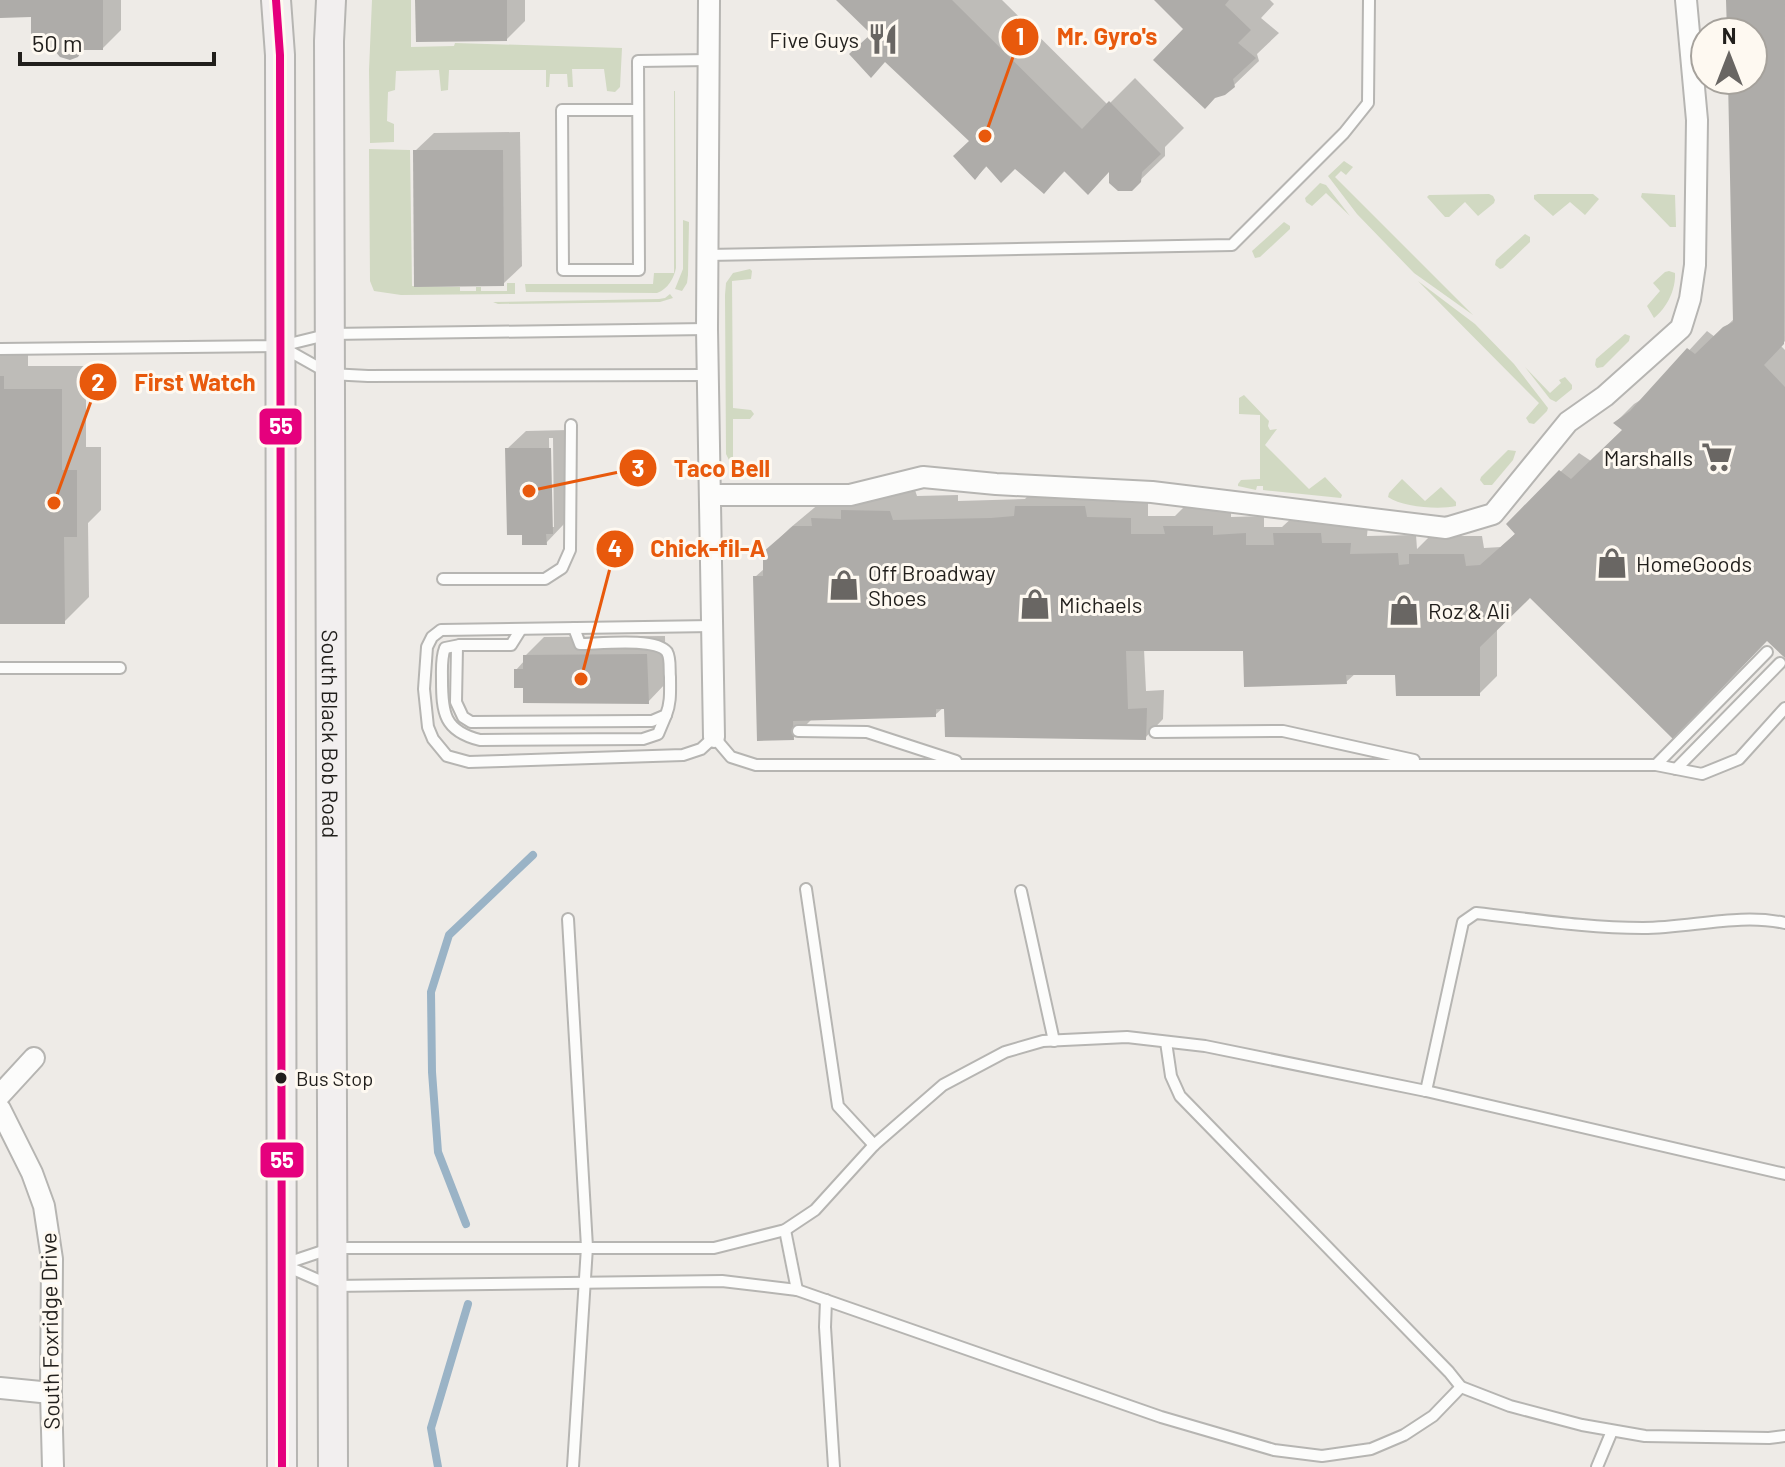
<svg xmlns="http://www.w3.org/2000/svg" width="1785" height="1467" font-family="Barlow,sans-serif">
  <rect width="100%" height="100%" fill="#eeebe7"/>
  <g fill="#d1d9c2">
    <path d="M372,0H411V47L454,46L455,43L622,48L620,87L615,92L607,91L604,69H572L573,87H568L567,74H550L549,87H546V70H449L448,90L441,91L439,70L396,71L395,90L388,92L387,121L394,124V142L370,143L369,70Z"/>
    <path d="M674,91H675L676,268C674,278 668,289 657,293L526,292L525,284H653L654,273H674Z"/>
    <path d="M369,149L410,150L412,286L460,287V291H476V287H481V291H507V283H515V294L401,295L374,291L370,281Z"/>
    <path d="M1344,161L1353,167L1346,175L1341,171L1335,177L1473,315L1414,273L1357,214L1328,176Z"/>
    <path d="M1320,183L1326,185L1350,216L1326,193L1312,206L1306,202L1305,198Z"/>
    <path d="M1642,193L1675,195L1676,227H1670L1641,197Z"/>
    <path d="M1489,194L1493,196L1495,200L1494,203L1478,216L1465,202L1449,217H1445L1427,197L1429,195Z"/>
    <path d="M1538,194H1593L1599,199L1585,215L1570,202L1553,216L1534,199V195Z"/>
    <path d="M683,220L689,222L688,275L687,283L682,291L675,289L683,269Z"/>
    <path d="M1284,222L1290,226V229L1260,257L1255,258L1252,251Z"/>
    <path d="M1525,234L1530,237V242L1503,268L1500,269L1495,265L1496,260Z"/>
    <path d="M750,269L752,271L751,279L732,281L733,408L751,410L754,414L750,419H733V462L752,463L753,465V471L744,472L733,468L726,454L725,295L726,283L733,273Z"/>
    <path d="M1669,271L1675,273C1676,289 1667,308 1654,318L1647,306L1660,291L1653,283L1665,272Z"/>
    <path d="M1418,281L1475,324L1514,364L1548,408L1547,411L1534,424L1529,423L1526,418L1539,403Z"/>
    <path d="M670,294L673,298L660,302L498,304L493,302L659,299L665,298Z"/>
    <path d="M1625,334L1630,336L1629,341L1603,367L1597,368L1595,365L1596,359Z"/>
    <path d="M1525,367L1550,393L1561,383L1559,380L1565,377L1572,385V389L1556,402L1550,399Z"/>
    <path d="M1244,395L1269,421L1268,426L1270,430L1277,429L1265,445L1309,489L1325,477L1342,495L1341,498L1263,490V486H1257L1256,490L1238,486V484L1241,480L1260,479V415L1239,414V398Z"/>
    <path d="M1508,450L1516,451L1513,460L1492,485H1484L1480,480L1481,477Z"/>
    <path d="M1402,479L1425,501L1441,487L1456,502V506C1439,510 1402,507 1388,497L1389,493Z"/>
  </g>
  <g fill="#0003" fill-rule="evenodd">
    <path d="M0,0H121V30L103,48H84L33,15L0,16Z"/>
    <path d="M417,0H525V21L507,39Z"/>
    <path d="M839,0H1002L1108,105L1135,78L1184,128L1165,147V156L1131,189L1111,170H1066L1044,192L1015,167L988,165L976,177L971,140L886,60L872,33Z"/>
    <path d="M1157,0H1270L1274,4L1261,18L1279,33L1257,54L1259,61L1233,86L1186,29Z"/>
    <path d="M1728,0H1785V341L1781,346L1785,350V655L1767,639L1530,595L1497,627V676L1479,694L1397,673H1356L1346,682L1245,649H1144L1146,691L1164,690L1163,719L1145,738L944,707L935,715L813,718L793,738L755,577L765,568V553L790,528L820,503L914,487L917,496L958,495V501L1025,499L1035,488L1148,500V516H1175L1183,508H1231V517L1264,516V527H1282L1294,516H1339V525H1368L1367,536L1416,535L1417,549L1430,536H1482L1484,548L1501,547L1516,533L1509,524L1579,453L1591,461L1625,429L1616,422L1634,404L1647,396L1707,331L1715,337L1735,318L1730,80H1753V32H1729Z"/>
    <path d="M520,132L522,266L503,284L415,151L434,133Z"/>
    <path d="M0,352H28V366H86V447H101V510L88,523L89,597L64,622H0Z"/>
    <path d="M569,430L570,513L564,519V524L546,543L507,449L526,431ZM549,438H553L554,527H550Z"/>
    <path d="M665,636L666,683L648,702L525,686L516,670L525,660V656L544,637Z"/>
  </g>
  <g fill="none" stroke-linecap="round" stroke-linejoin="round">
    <g stroke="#9ab3c6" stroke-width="8">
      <path d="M466,1224L438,1152L432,1072L431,992L449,935L533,855"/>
      <path d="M438,1467L431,1428L468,1304"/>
    </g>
  </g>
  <g fill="#aeaca9">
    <path d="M0,0H103V50H82L78,57L70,60L60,57L55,51H31V17L0,18Z"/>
    <path d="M415,0H507V41L416,42Z"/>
    <path d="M836,0H952L1082,129L1109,101L1161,154L1142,172L1141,182L1132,191H1118L1109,183V172L1088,195L1064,171L1044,194L1015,169L1001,183L986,166L975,180L953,156L969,141L885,62L871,78L849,54L871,34Z"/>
    <path d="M1154,0H1229L1225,5L1251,30L1238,43L1256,58L1233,79L1235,87L1225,95L1215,98L1205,109L1153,60L1183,29Z"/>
    <path d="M1726,0H1785L1784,344L1764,365L1785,387V658L1767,641L1673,739L1530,598L1480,647V696H1396L1395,675H1346L1347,684L1244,687L1243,651H1126L1128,709L1147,708L1146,740L945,737L944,709H936V717L793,721L794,740L757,741L753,576H763V552L793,526H812L811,518L841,519V510L890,511L893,520L991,518L1014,516L1015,506H1085L1087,517L1131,518V534H1165L1163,526H1213V535L1246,533V545H1274L1273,533H1321L1322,543H1351L1350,554L1398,553L1399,565L1409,564V554H1464L1466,566L1480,565L1515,534L1506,524L1559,470L1571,479L1622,430L1613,423L1630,411L1687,348L1695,354L1723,327L1733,322L1728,80H1753V32H1727Z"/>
    <path d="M413,150H503L504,286L414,287Z"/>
    <path d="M0,376H4V389H62V470H77V537H64L65,624H0Z"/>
    <path d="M505,448H551L553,534H546L547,545H522V535H507Z"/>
    <path d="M647,654L649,704L523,703V688H514V669H523V655Z"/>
  </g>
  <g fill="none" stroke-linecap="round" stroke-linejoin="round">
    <defs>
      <g id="lane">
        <path d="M638,110H562L563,270H639L638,61L709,60"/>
        <path d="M707,255L1232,245L1344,133L1368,103L1369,0"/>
        <path d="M282,347L330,374L368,376L708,375"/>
        <path d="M0,349L281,346L330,334L707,329"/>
        <path d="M443,579H545L562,568L570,550L571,425"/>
        <path d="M713,626L441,630L432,637L427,647L424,689L428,727L433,739L447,756L469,762L683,755L701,749L714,737L731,757L756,765H1656L1702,774L1739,759L1785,708"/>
        <path d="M521,629L511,645H460L457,647L456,702L463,717L471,722L643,721H652L666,715C671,703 670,691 670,677C669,670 671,659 667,652C656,637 598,644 580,644L574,628"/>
        <path d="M460,645L445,648C441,658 442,669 442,680C442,713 444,731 480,740L643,739L658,734L666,715"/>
        <path d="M0,668H120"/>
        <path d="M798,731L867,732L956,761"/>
        <path d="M1155,732L1283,731L1414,760"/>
        <path d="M1656,765L1767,652"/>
        <path d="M1676,769L1780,663"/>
        <path d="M806,889L838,1106L874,1145"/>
        <path d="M1021,891L1054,1041"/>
        <path d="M568,919L587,1247L573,1467"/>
        <path d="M1166,1042L1171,1076L1180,1096L1449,1372L1461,1387L1510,1406L1582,1425L1645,1436L1769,1438L1785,1436"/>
        <path d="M1426,1091L1463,922L1476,913C1531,919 1587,928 1643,928C1690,928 1739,913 1785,923"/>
        <path d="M785,1230L797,1290"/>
        <path d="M284,1264L332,1248H714L785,1230L815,1210L874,1145L943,1085L1005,1052L1043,1041L1127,1037L1205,1046L1426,1091L1785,1174"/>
        <path d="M284,1265L332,1286L722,1281L797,1290L1161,1417L1274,1450L1322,1456L1371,1449L1404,1435L1433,1416L1461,1387"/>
        <path d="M826,1300L825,1327L834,1467"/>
        <path d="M1597,1467L1612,1431"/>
      </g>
      <g id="street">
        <path d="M709,0L707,329L714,737"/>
        <path d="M710,495H850L923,477L996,484L1152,492L1446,528L1493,514L1568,422L1605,396L1681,328L1690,299L1695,265L1697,120L1686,0"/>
        <path d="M0,1095L34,1058"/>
        <path d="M0,1109L32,1173L44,1206L52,1259L51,1393L53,1467"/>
        <path d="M0,1388L51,1393"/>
      </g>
      <g id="secondary">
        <path d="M276,0L280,55L282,1467"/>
        <path id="s1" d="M331,0L329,41L333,1467"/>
      </g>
    </defs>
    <use href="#lane" stroke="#b6b5b2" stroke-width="14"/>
    <use href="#street" stroke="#b6b5b2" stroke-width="24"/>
    <use href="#secondary" stroke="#b6b5b2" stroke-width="32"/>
    <use href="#lane" stroke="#fcfcfb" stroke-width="10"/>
    <use href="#street" stroke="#fcfcfb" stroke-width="20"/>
    <use href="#secondary" stroke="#f2efef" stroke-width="28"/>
    <defs>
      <path id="bus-1" d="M276,0L280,55L282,1467"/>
    </defs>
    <use href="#bus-1" stroke="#fef9f1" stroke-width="14"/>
    <use href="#bus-1" stroke="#e5007d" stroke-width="8"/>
  </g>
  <defs>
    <symbol id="restaurant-bare" viewBox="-9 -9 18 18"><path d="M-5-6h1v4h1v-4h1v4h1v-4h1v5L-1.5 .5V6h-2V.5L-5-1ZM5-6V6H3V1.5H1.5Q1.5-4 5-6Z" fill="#696663" stroke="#fef9f1" stroke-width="2.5" paint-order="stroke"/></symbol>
    <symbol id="supermarket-bare" viewBox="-9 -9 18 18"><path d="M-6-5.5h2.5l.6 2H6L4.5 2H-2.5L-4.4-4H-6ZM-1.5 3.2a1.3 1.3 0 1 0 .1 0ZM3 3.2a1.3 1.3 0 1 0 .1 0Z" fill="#696663" stroke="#fef9f1" stroke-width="2.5" paint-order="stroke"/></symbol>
    <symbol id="shop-bare" viewBox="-9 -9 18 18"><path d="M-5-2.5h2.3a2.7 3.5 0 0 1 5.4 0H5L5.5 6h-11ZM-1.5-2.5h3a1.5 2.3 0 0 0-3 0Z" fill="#696663" stroke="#fef9f1" stroke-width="2.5" paint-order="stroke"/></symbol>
  </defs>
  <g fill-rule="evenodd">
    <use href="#restaurant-bare" x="861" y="17" width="44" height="44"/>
    <use href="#supermarket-bare" x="1695" y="435" width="44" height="44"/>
    <use href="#shop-bare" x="1590" y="541" width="44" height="44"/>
    <use href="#shop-bare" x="822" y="563" width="44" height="44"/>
    <use href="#shop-bare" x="1013" y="582" width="44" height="44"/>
    <use href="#shop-bare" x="1382" y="588" width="44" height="44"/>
  </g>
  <circle fill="#211f1c" stroke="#fef9f1" stroke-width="3" cx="281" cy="1078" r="7"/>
  <g text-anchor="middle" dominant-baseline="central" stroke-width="6" stroke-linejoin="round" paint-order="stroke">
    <g font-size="20" fill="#211f1c" stroke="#fef9f1" text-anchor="start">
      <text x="296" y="1078">Bus Stop</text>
    </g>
    <g font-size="22" fill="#211f1c" stroke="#fef9f1" text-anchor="start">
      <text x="859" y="39" text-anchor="end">Five Guys</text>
      <text x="1693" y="457" text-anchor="end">Marshalls</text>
      <text x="1636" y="563">HomeGoods</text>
      <text x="868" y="572">Off Broadway<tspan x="868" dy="25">Shoes</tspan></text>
      <text x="1059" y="604">Michaels</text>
      <text x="1428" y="610">Roz &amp; Ali</text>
    </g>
    <g font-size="22" fill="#211f1c" stroke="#fef9f1">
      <text stroke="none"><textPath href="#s1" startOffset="734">South Black Bob Road</textPath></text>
      <text transform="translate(49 1331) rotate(-91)">South Foxridge Drive</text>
    </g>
  </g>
  <path fill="none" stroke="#e8590c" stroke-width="3" d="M985 136L1020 37M54 503L98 382M529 491L638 468M581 679L615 549"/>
  <g fill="#e8590c" stroke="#fef9f1" stroke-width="3">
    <circle cx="985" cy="136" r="8"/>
    <circle cx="54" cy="503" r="8"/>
    <circle cx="529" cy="491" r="8"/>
    <circle cx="581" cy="679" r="8"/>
    <circle cx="1020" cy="37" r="20"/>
    <circle cx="98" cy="382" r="20"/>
    <circle cx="638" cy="468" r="20"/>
    <circle cx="615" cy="549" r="20"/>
  </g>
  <g font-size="24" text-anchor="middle" font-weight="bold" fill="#fff">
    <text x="1020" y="45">1</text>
    <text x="98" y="391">2</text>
    <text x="638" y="477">3</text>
    <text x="615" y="557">4</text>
  </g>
  <g font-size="24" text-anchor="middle" font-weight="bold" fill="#e8590c" stroke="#fef9f1" stroke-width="6" stroke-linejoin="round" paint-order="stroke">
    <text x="1107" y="45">Mr. Gyro's</text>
    <text x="195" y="391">First Watch</text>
    <text x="722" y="477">Taco Bell</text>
    <text x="708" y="557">Chick-fil-A</text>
  </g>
  <g stroke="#fef9f1" stroke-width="3">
    <rect x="258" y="407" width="45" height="39" rx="8" fill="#e5007d"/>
    <rect x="259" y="1141" width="46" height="38" rx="8" fill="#e5007d"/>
  </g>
  <g font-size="22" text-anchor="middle" font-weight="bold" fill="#fff">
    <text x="281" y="434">55</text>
    <text x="282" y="1168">55</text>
  </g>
  <g transform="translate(1729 56)"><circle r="38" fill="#fef9f1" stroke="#a6a29c" stroke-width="2"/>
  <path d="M0-6L14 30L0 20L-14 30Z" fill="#696663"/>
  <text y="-12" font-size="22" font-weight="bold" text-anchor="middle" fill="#211f1c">N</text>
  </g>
  <path d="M20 52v12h194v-12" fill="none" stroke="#211f1c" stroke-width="4"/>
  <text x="32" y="52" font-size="24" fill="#211f1c" stroke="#fef9f1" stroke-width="6" paint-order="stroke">50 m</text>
</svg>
